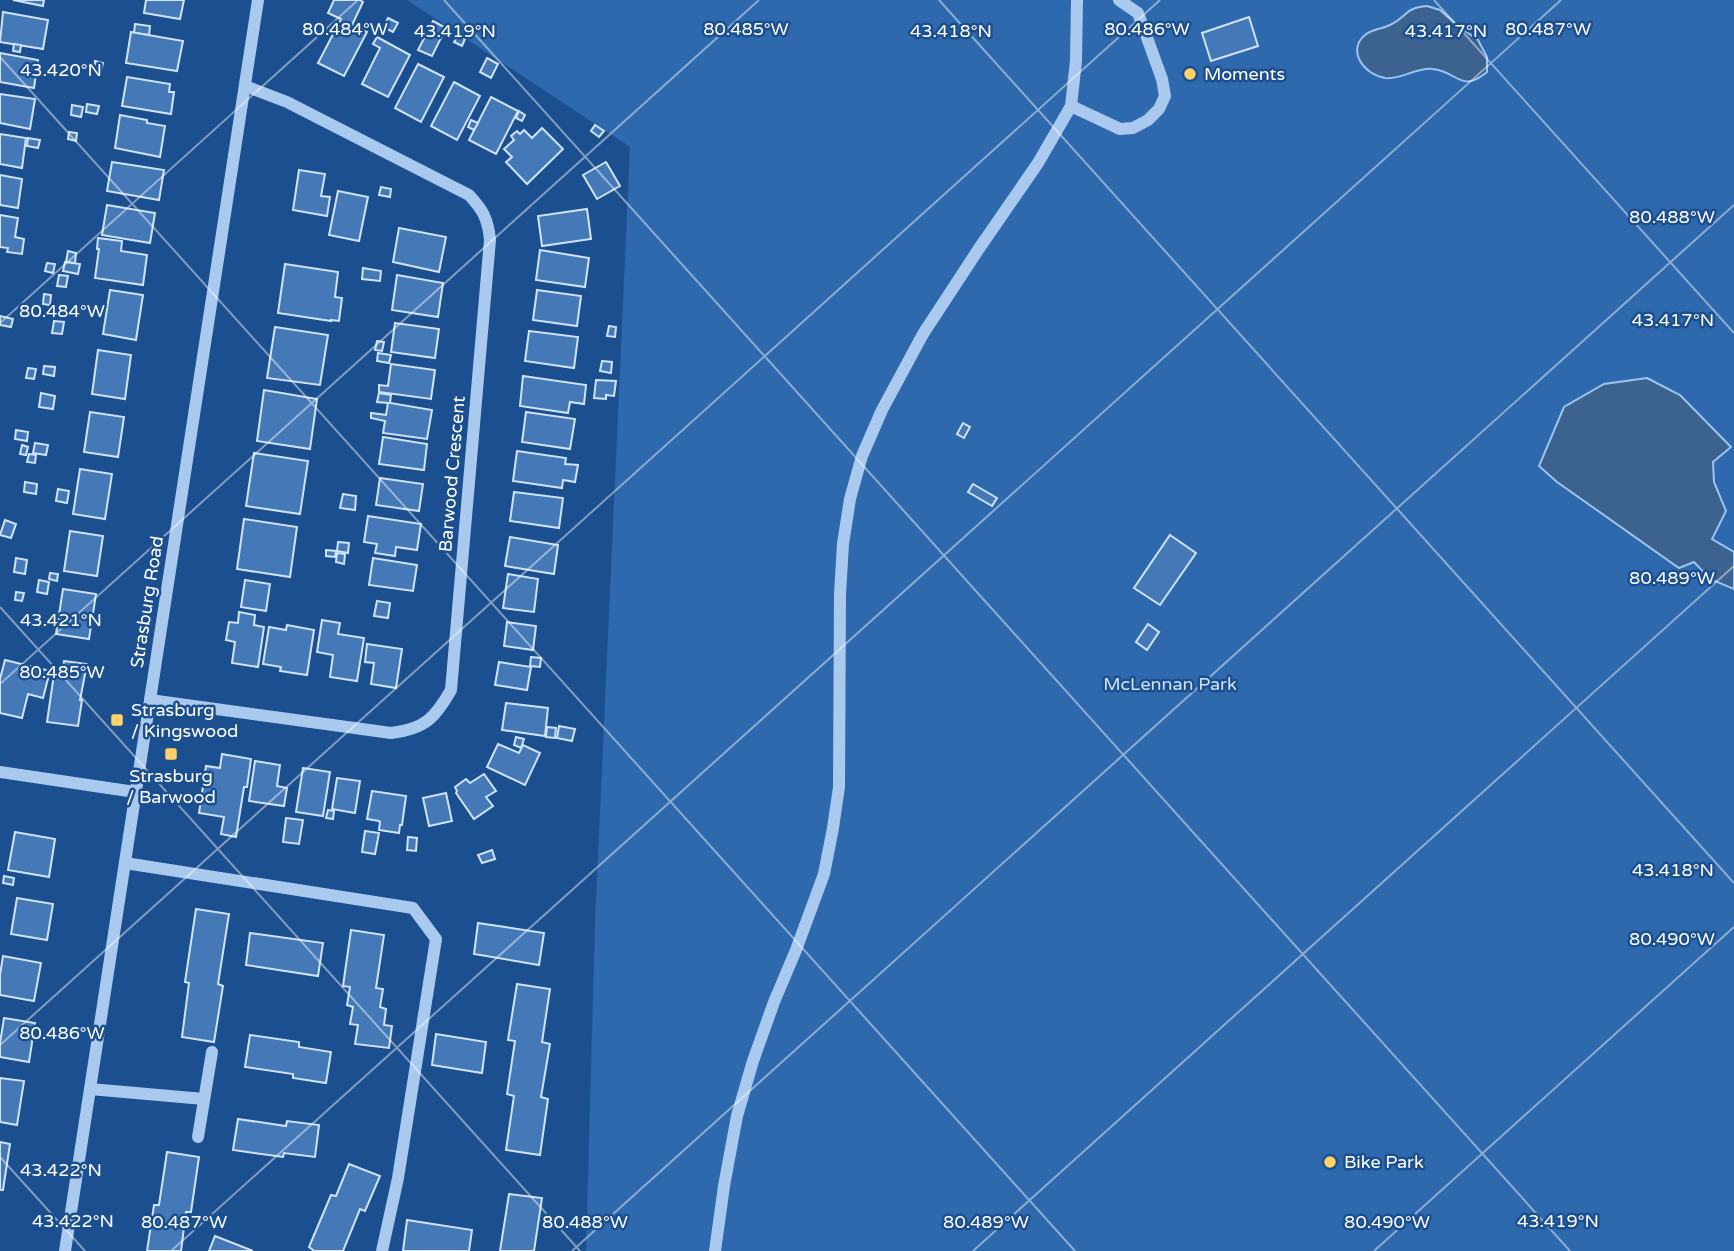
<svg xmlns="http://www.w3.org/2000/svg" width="1734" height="1251" font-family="'Varela Round',sans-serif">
  <rect width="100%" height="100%" fill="#1b4f8f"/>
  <path fill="#2e69ad" d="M407,0H1734V1251H586L595,923L630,147Z"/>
  <g fill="#3c6290" stroke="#9cc4f0" stroke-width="2">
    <path d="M1427,6L1440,10L1458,26L1478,40L1487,57V72C1461,94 1457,71 1433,69C1416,67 1401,80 1385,78C1365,75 1346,51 1365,35C1372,29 1382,29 1390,25C1408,17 1403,8 1427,6Z"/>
    <path d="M1647,378L1680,395L1731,447L1713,462L1714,482L1726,511L1712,539L1734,552V589L1710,579L1694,562L1679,568L1557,482L1539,466L1564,407L1604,384Z"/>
  </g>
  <g fill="#4478b7" stroke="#cfe3fa" stroke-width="2">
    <path d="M13,0H44L43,6Z"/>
    <path d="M146,0H184L180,19L144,13Z"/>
    <path d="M334,0H360L363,2L352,25L367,32L344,76L318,63L341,19L328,13Z"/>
    <path d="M3,12L48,20L43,49L0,42Z"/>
    <path d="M1249,17L1258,46L1211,61L1202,33Z"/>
    <path d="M388,18L398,23L393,32L383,27Z"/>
    <path d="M433,21L446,28L432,56L418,50Z"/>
    <path d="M135,24L150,26L149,35L134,33Z"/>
    <path d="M131,32L183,41L177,71L126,63Z"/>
    <path d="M458,36L465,39L462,46L454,42Z"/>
    <path d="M377,37L410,55L388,97L362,84L380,48L373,44Z"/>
    <path d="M14,44L21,45L20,52L13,51Z"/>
    <path d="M0,53L38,60L34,88L0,82Z"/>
    <path d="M487,58L498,64L491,78L480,72Z"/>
    <path d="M95,61L103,63L101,72L94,71Z"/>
    <path d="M418,64L444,77L421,122L395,108Z"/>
    <path d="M127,77L170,84L169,92H174L171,114L122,106Z"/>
    <path d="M454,82L480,96L457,140L431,126Z"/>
    <path d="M0,94L35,99L30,129L0,123Z"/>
    <path d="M491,97L518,111L496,154L469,140Z"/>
    <path d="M87,104L99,106L97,114L86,112Z"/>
    <path d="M72,105L83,107L81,117L71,115Z"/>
    <path d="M519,111L525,115L522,121L516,118Z"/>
    <path d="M120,115L147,120V123L165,126L160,157L115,148Z"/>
    <path d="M471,120L478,123L474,130L468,127Z"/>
    <path d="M595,125L604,131L599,137L591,131Z"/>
    <path d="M542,128L563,149L527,184L506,162L512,157L504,149L514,140L511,136L517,131L520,134L524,130L532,138Z"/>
    <path d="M69,132L77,133L76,141L68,139Z"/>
    <path d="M0,134L26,138L22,168L0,164Z"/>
    <path d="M28,138L40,140L38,148L27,146Z"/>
    <path d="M112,162L164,170L159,200L107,191Z"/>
    <path d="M606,162L620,186L597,199L583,175Z"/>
    <path d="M299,170L325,174L321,196L330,197L327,216L293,210Z"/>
    <path d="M0,175L22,179L18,208L0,205Z"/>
    <path d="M381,187L391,189L390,197L379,195Z"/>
    <path d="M338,191L368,197L359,241L329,235Z"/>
    <path d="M107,205L155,213L150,243L102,235Z"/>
    <path d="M587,209L591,239L542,246L538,216Z"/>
    <path d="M0,215L18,218L15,237L24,239L22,254L7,252L8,248L0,247Z"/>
    <path d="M399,228L446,237L439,272L393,262Z"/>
    <path d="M98,238L122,241L121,251L147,255L143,285L95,278L99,249H97Z"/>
    <path d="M540,250L589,258L585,287L536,280Z"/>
    <path d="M68,251L76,253L75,263L66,262Z"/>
    <path d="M65,262L80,264L78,274L63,271Z"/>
    <path d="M47,263L55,264L53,273L45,271Z"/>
    <path d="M285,264L338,272L335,297L342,298L339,321L331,320V321L278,313Z"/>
    <path d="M363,268L381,271L380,281L362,279Z"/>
    <path d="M59,275L68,276L66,287L57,286Z"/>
    <path d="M397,275L443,283L438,317L392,310Z"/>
    <path d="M110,290L143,295L136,340L103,334Z"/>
    <path d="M537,290L581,296L577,326L533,320Z"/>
    <path d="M44,294L51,295L50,305L43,304Z"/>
    <path d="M0,316L13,319L11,327L0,325Z"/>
    <path d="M54,321L64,322L62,334L52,333Z"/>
    <path d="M395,323L439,329L435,358L391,352Z"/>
    <path d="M609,326L616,327L615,337L607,336Z"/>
    <path d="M275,327L328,335L320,385L267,378Z"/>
    <path d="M529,331L578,337L574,368L525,361Z"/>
    <path d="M377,341L384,342L382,351L375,350Z"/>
    <path d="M98,350L131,355L125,399L92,394Z"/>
    <path d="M378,353L391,355L389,363L377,361Z"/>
    <path d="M602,361L612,362L611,373L600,371Z"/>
    <path d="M391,364L435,370L431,399L379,392V385L388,386Z"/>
    <path d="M44,366L55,367L54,376L43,374Z"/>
    <path d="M28,368L36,369L34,379L26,378Z"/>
    <path d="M523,376L586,385L584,404L570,402L568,413L520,406Z"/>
    <path d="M596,380L616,381L614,396L606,395V399L594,398Z"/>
    <path d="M264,390L317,399L310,449L257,441Z"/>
    <path d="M41,393L55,396L53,409L39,407Z"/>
    <path d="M379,393L391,395L390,403L432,410L427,439L383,433L385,421L371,418V413L386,415L388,403L377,402Z"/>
    <path d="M90,412L124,417L118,457L84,452Z"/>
    <path d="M526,412L575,419L570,449L522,442Z"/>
    <path d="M963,423L970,427L964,438L957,434Z"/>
    <path d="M16,430L28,432L27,441L15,439Z"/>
    <path d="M383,437L427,444L424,470L379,464Z"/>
    <path d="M35,443L48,445L46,455L33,453Z"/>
    <path d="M22,445L28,447L26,455L20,454Z"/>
    <path d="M517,451L566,458L565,464L578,465L575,482L563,480L562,488L513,481Z"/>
    <path d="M254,453L308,461L300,514L246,506Z"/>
    <path d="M29,454L36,455L35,463L27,462Z"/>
    <path d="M80,469L112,474L105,519L73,514Z"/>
    <path d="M380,478L423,484L419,511L376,505Z"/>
    <path d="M25,482L37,484L36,494L24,492Z"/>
    <path d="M973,484L997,498L992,506L968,492Z"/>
    <path d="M58,489L69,491L67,503L56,501Z"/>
    <path d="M514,492L563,498L559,528L510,521Z"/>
    <path d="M343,494L356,496L355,510L340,508Z"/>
    <path d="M368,516L421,524L417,550L396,547L395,556L375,553L377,544L364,542Z"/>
    <path d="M244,519L297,527L290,577L237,569Z"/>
    <path d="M5,520L16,524L11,538L0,535Z"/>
    <path d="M70,531L103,536L97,576L64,571Z"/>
    <path d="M1170,535L1196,553L1160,605L1134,588Z"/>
    <path d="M510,537L558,545L554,574L505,566Z"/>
    <path d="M338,542L349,543L348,553L337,551Z"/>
    <path d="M326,550L336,551L335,557L326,556Z"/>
    <path d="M337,553L345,554L344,564L336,562Z"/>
    <path d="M16,558L27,560L25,574L14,572Z"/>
    <path d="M373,558L417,565L413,591L369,585Z"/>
    <path d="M50,573L58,574L57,581L49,579Z"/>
    <path d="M508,574L538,579L534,612L503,608Z"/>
    <path d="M39,580L49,582L47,594L37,592Z"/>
    <path d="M245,580L270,584L266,611L241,607Z"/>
    <path d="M63,589L96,594L89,639L56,634Z"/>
    <path d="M16,592L24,593L22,601L15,600Z"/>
    <path d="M377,601L390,603L388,618L374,616Z"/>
    <path d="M239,612L255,615L254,625L264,627L258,667L232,663L235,642L226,640L229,622L238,623Z"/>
    <path d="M322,620L340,623L338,634L364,638L357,681L330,677L333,655L317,652Z"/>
    <path d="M507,622L536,626L533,650L504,646Z"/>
    <path d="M1148,624L1159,632L1147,650L1136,642Z"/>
    <path d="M287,625L314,630L307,675L280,671L281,667L263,664L269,627L286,630Z"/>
    <path d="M367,644L402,649L396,688L371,684L374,663L365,662Z"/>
    <path d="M531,657L541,658L540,667L530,666Z"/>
    <path d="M5,660L50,671L43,698L28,694L22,718L0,713V679Z"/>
    <path d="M64,661L87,664L80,700H82L78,726L47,722L54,674L62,676Z"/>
    <path d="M499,662L531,667L527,690L495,685Z"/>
    <path d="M506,703L548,708L545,736L502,730Z"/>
    <path d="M559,726L575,729L572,741L557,738Z"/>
    <path d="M547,727L556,728L555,738L546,737Z"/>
    <path d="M516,737L524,739L521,748L514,745Z"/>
    <path d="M498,744L519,753L523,745L540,753L525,785L487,767Z"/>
    <path d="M222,754L251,759L247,787H244L236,837L221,834L224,817L199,813L206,766L220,768Z"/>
    <path d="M255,761L280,765L277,786L287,788L284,806L249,801Z"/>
    <path d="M303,768L330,772L323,816L296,812Z"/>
    <path d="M484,774L496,791L486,797L493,806L474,819L456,793L457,791L455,787L466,779L470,783Z"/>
    <path d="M337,778L360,781L355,813L332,809Z"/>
    <path d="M372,791L406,796L402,825H400L399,833L379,830L380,822L379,821L367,819Z"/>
    <path d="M446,793L452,821L429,826L423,798Z"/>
    <path d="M328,810L334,811L333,819L326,818Z"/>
    <path d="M286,818L303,820L299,844L283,842Z"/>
    <path d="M365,831L379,833L375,854L362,852Z"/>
    <path d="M15,832L55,839L49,877L8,870Z"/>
    <path d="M408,837L417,838L416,851L407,850Z"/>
    <path d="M492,850L495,859L482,863L478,855Z"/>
    <path d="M4,876L14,878L13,885L3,883Z"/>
    <path d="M17,898L53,904L47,940L11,934Z"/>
    <path d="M196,909L229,914L218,984L223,986L214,1042L182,1037L189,983L185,982Z"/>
    <path d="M478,923L544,933L539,965L474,954Z"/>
    <path d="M351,930L384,935L376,988L383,989L380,1007L386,1009L384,1025L392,1026L389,1048L355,1044L358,1025L350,1024L353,1007L347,1005L350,987L343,986Z"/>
    <path d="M250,933L323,943L318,976L246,965Z"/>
    <path d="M3,956L41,963L34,1001L0,995V975Z"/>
    <path d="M517,984L550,989L542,1042L550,1044L541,1097L548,1099L540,1155L506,1150L514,1096L507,1094L515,1041L508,1040Z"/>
    <path d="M4,1018L35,1023L29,1062L0,1057V1043Z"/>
    <path d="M436,1034L486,1042L482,1073L432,1065Z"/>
    <path d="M250,1035L299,1042V1047L331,1052L326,1083L293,1078V1074L245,1067Z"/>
    <path d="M0,1078L24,1081L17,1125L0,1122Z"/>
    <path d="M238,1119L286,1126L287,1121L319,1125L315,1157L284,1153L283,1157L233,1150Z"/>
    <path d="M0,1142L10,1144L3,1190H0Z"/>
    <path d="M167,1152L199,1157L191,1212H186L181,1251H147L154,1205H159Z"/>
    <path d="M349,1164L380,1176L365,1211L360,1209L343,1251H313V1250L309,1247L331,1195L336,1196Z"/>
    <path d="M509,1194L542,1198L534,1251H500Z"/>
    <path d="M407,1220L472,1230L469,1251H403Z"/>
    <path d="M215,1236L253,1251H209Z"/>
  </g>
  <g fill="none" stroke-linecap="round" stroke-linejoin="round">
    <g stroke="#a9c9ee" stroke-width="12">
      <path d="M1071,106L1120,129L1133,128L1148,120L1159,109L1165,96L1162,79L1138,13L1119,0"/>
      <path d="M150,700L391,733C425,729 435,718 451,690L490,240C488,219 483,210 469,195L287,102L245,86"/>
      <path d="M0,772L135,792"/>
      <path d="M125,863L413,908L436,939L398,1178L382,1251"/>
      <path d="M90,1089L204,1099"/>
      <path d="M198,1137L212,1052"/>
      <path d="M65,1251L258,0"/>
      <path d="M715,1251L724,1186L737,1116L753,1061L774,1002L796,950L824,874L833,828L839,787L840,594L843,544L850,499L862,456L882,410L923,334L978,250L1038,163L1071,106L1076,61L1077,0"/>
    </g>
  </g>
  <path fill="none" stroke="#fff" stroke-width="2" stroke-opacity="0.45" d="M444,0L1570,1251M939,0L1734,883M1434,0L1734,333M0,57L1075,1251M0,323L358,0M0,607L580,1251M0,684L759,0M0,1045L1160,0M0,1157L85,1251M171,1251L1561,0M572,1251L1734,205M973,1251L1734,566M1374,1251L1734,927"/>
  <g fill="#ffd166" stroke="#1b4f8f" stroke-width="2.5">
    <circle cx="1190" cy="74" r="7"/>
    <rect x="110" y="713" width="14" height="14" rx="3.5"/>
    <rect x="164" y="747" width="14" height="14" rx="3.5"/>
    <circle cx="1330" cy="1162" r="7"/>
  </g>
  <g text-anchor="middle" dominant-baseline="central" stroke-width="5" stroke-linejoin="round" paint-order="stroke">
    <g font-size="18" fill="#fff" stroke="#1b4f8f" text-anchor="start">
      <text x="1204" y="74">Moments</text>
      <text x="131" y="710">Strasburg<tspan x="131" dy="21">/ Kingswood</tspan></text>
      <text x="171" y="776" text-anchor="middle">Strasburg<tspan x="171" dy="21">/ Barwood</tspan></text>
      <text x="1344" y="1162">Bike Park</text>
    </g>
    <g font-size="18" fill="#fff" stroke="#1b4f8f">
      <text transform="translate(452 474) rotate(-85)">Barwood Crescent</text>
      <text transform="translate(147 602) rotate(-81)">Strasburg Road</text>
    </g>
    <g font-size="18" fill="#cfe3fa" stroke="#1b4f8f">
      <text x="1170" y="684">McLennan Park</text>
    </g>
  </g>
  <g font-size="18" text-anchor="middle" fill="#fff" stroke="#1b4f8f" stroke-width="5" stroke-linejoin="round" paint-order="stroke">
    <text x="345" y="35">80.484°W</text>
    <text x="746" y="35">80.485°W</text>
    <text x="1147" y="35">80.486°W</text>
    <text x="1548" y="35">80.487°W</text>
    <text x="1446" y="37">43.417°N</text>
    <text x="455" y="37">43.419°N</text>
    <text x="951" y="37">43.418°N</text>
    <text x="61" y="76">43.420°N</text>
    <text x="1672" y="223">80.488°W</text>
    <text x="62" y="317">80.484°W</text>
    <text x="1673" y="326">43.417°N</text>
    <text x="1672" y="584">80.489°W</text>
    <text x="61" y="626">43.421°N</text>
    <text x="62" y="678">80.485°W</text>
    <text x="1673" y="876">43.418°N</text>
    <text x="1672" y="945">80.490°W</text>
    <text x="62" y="1039">80.486°W</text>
    <text x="61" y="1176">43.422°N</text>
    <text x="73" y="1227">43.422°N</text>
    <text x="1558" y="1227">43.419°N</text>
    <text x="184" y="1228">80.487°W</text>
    <text x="585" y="1228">80.488°W</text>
    <text x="986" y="1228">80.489°W</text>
    <text x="1387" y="1228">80.490°W</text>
  </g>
</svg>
